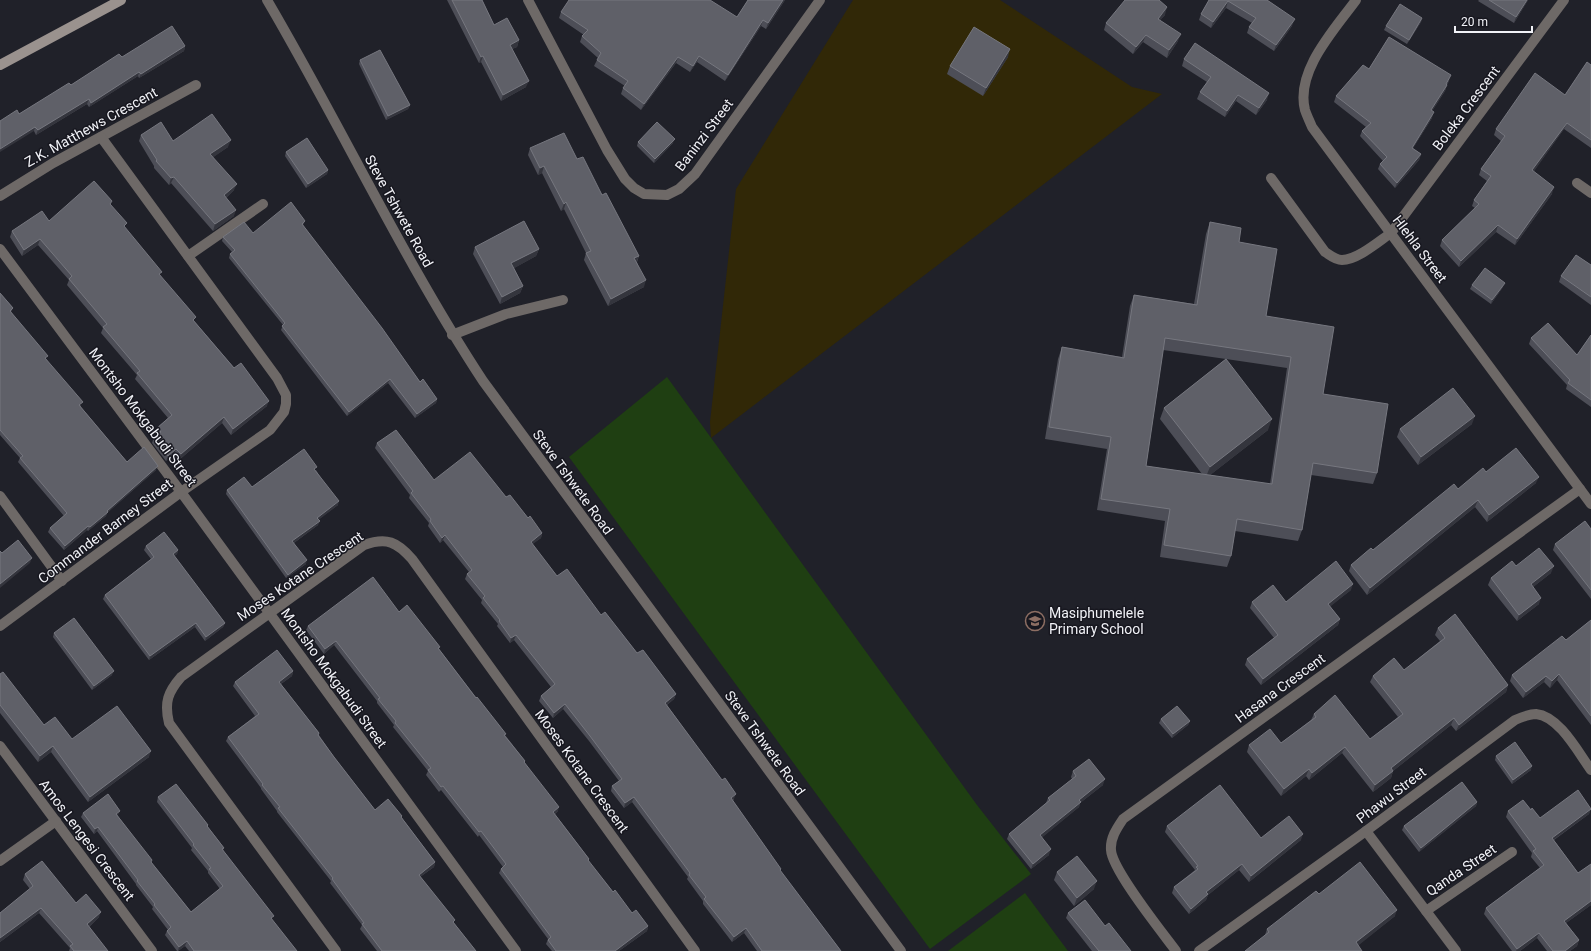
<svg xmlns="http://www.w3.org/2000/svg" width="1591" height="951" font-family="Roboto,sans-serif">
  <rect width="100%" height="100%" fill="#202129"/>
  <g fill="#1f3f12">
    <path d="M667,377L977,805L1031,874L930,949L569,457Z"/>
    <path d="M1025,893L1068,951H948Z"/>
  </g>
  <path fill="#312807" d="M853,0H1000L1132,87L1162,94L711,438L710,422L736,189Z"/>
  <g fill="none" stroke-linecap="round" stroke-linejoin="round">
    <g stroke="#6e6967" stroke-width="10">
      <path d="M1271,178L1325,252C1330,255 1335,260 1342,260C1357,260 1378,242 1391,233"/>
      <path d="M452,335L506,314L563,300"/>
    </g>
    <g stroke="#6e6967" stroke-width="10">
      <path d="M267,0C341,126 403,259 483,381L901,951"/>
      <path d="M528,0L607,150L625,179L634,188L644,194L667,195L679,189L695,174L820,0"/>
      <path d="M1356,0C1335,29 1295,71 1305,110C1307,116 1310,122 1312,127L1591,504"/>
      <path d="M1577,183L1591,193"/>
      <path d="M0,196L53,163L196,85"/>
      <path d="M1391,233L1564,0"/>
      <path d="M0,249L181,492L516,951"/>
      <path d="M188,256L263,204"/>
      <path d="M0,496L62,581"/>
      <path d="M0,626L181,492L270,430L284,412L286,404V395L277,378L101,137"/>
      <path d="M0,746L152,951"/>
      <path d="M1366,831L1456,951"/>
      <path d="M0,861L56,821"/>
      <path d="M1426,911L1512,852"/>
      <path d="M336,951L169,723C164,702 168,692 181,677L364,545C387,537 397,542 412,559L695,951"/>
      <path d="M1176,951C1162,932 1112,870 1111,850C1110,838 1117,828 1123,819L1580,489"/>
      <path d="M1199,951L1366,831L1515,720C1522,717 1529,714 1536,714C1559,716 1578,752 1591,770"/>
    </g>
    <path stroke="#9a928e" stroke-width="10" d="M0,65L121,0"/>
  </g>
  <g fill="#4d4e57" fill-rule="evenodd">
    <path d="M447,0H482L494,25L519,40L517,47L512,49L526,87L501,101L481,62L479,63Z"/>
    <path d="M748,0H785L766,29L761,26L725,81L697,62L690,72L676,63L641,110L621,94L623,88L625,86L594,66L598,58L580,42L582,36L584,35L559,18L561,12L737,17Z"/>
    <path d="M1209,0H1267L1292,26L1274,51L1247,33L1249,27L1252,23L1226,8L1211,28L1199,20L1201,14Z"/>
    <path d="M1479,0H1528L1514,23L1478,1Z"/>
    <path d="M1165,15L1160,20L1178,41L1167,58L1143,42L1133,54L1104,30L1106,23Z"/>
    <path d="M1422,18L1421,22L1407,44L1384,30L1386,26Z"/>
    <path d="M185,46L184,51L139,78L138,76L89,107L87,104L36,135L34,131L19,114L71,85L122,57Z"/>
    <path d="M1008,57L983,96L947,74L950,66Z"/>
    <path d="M1184,59L1267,100L1256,115L1236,101L1225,117L1197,99L1200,92L1207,82L1182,66Z"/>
    <path d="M360,60L410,105L408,109L386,120L359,64Z"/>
    <path d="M1591,65V148L1564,129L1533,172L1552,194L1515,245L1496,232L1459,267L1440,246L1442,240L1475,208L1472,206L1474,200L1487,181L1479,175L1481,169L1501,141L1494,135L1496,129L1565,95Z"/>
    <path d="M1369,69L1449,81L1447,85L1445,91L1432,111V118L1413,148L1421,154L1419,160L1395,188L1378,169L1380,164L1383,161L1360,136L1362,131L1366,127L1334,102L1336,96Z"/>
    <path d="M141,135L173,141L228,147L213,157L234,190L226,198L234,216L213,231L171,183L169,185L154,168V166L139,141Z"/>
    <path d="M638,142L673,143L654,163L637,146Z"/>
    <path d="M530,148L577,159L602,195L639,256L637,262L644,287L608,306L584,260L586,253L564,209L561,211L542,173L538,175L528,155Z"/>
    <path d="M286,152L328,170L327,174L306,188L285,156Z"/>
    <path d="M111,205L125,228L160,276L195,322L267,406L231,435L222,423L179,460L174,455L166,461L152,443L154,437L157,435L155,433L157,428L168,418L135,379L137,375L101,333L103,328L67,285L69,280L38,245L22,256L10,237L12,231Z"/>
    <path d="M305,221L303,225L420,382L437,399L436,403L415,418L388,383L347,416L281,330L283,325L229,258L230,254L232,252L222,241L223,237L253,233Z"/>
    <path d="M1210,222L1239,242L1266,316L1323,394L1377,473L1373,484L1311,475L1302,530L1298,541L1235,531L1231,556L1227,567L1160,557L1165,521L1097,510L1107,449L1045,439L1058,359L1062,347L1122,357L1130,306L1134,295L1194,304L1206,234ZM1163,350L1226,359L1164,408L1160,419L1202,474L1146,466ZM1226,359L1287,368L1270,484L1210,475L1268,430Z"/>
    <path d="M475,247L539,249L536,256L514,268L523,286L520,293L500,304L473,254Z"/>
    <path d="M1591,265V305L1559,282L1561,276Z"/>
    <path d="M1472,285L1503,287L1491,304L1470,289Z"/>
    <path d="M0,293L13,308L11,312L81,406V407L127,462L156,470L107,513L106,516L88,531L87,530L64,550L48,532L50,528L64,516L18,462L20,458L0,435Z"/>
    <path d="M1591,335V407L1566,389L1567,385L1529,344L1531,338L1577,355Z"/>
    <path d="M1472,424L1418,465L1397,437L1400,429Z"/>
    <path d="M377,443L434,480L506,497L528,518L542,533L541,538L532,544L557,576L601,615L676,694L674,699L667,705L734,799L733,801L780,871L841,951H757L744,933L732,942L703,904V901L687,879L688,877L632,802L624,808L611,791L612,786L619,781L589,741L563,709L553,718L539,701L541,696L551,687L514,640L510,643L497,626L498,624L481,603L482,600L465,579L467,574L469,572L443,540L440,543L428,526L429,523L409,498L410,495L375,448Z"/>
    <path d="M316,470L338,505L319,519L318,525L294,543L306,564L286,578L226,494L227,490L252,487Z"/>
    <path d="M1486,472L1536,483L1487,522L1475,507L1367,595L1349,571L1351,565L1373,550L1458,489Z"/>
    <path d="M1591,529V599L1553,550L1555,544Z"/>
    <path d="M146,546L178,550L177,554L174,556L225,623L223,627L205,641L195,627L149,660L103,599L105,595L151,559L144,550Z"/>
    <path d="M1516,566L1551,573L1533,587L1539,604L1517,621L1488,585L1491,578Z"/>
    <path d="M1351,590L1330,606L1340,619L1338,625L1261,685L1245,665L1247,659L1274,638L1250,608L1252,602H1286Z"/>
    <path d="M399,612L439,649L525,761V763L558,811L555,814L589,859L588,861L613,892L632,913L648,926L647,931L619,951H552L546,944L548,939L499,873L501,869L503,867L479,835L478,837L441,790L439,792L426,775L428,771L393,727L394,725L377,703V701L334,645L324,654L306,630L308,626Z"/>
    <path d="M1591,620V725L1557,680L1550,688L1544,682L1523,698L1510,681L1512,675L1566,640Z"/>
    <path d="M1438,628L1508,685L1506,692L1456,731L1451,725L1393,771L1391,778L1373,792L1342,753L1309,780L1306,776L1281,796L1247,752L1249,745L1281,743L1311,720L1314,714L1370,739L1398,717L1370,682L1373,676L1404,670L1440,641L1435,635Z"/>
    <path d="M54,633L112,675L92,690L53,637Z"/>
    <path d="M293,671L292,676L281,684L319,733V735L334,757L375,810L402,816V818L435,862L434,867L420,877L454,923L476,951H377L360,929L362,925L330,883L331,881L277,812V811L261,789V788L226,741L228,737L255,716L233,686L235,682Z"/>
    <path d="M0,674L44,725L72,739L149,757L88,802L51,752L38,762L0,713Z"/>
    <path d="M1161,719L1190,721L1188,725L1172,738L1159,723Z"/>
    <path d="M1496,756L1531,770L1512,784L1495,760Z"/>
    <path d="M1073,771L1103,785L1080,803L1079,807L1042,837L1049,855L1031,869L1007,839L1009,834L1046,803L1048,798L1072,779L1071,777Z"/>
    <path d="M158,797L208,825V827L224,848L223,850L272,920L297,951H189L185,946L178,951H177L165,935L167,931L168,930L152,909L153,907L136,885V884L97,831L94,834L81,817L83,813L118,815V816L152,863L191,912L220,889L208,873V871L191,850L192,848L157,802Z"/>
    <path d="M1477,802L1476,806L1419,852L1402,830L1404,826Z"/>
    <path d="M1591,808L1589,814L1554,840L1578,873L1591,864V905L1566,923L1579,940L1577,946L1570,951H1547L1537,938L1520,951H1512L1484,914L1486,908L1540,868L1531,857L1532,853L1506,817L1508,811L1531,810L1540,818Z"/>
    <path d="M1167,826L1261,838L1301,840L1249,882L1239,870L1208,895L1206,900L1189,914L1172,893L1174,887L1195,870L1165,832Z"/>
    <path d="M1057,872L1094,889L1074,906L1054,880Z"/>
    <path d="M25,874L76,903L99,917L89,927L108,951H69L70,948L39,913L0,942V913L30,889L23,880Z"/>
    <path d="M1319,894L1395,916L1358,945L1265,935L1267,929Z"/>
    <path d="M1068,913L1105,926L1131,951H1092L1066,918Z"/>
  </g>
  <g fill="#34353d">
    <path d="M783,0H785L766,29L768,23Z"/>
    <path d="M1527,0H1528L1527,2L1514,23L1516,17Z"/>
    <path d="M1228,1L1226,8L1211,28L1213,22Z"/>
    <path d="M1167,7L1165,15L1155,26L1158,19Z"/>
    <path d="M1422,18L1421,22L1407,44L1409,40Z"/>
    <path d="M1295,19L1292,26L1274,51L1276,45Z"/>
    <path d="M763,20L761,26L725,81L728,75Z"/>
    <path d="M1181,34L1178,41L1167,58L1169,50Z"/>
    <path d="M1146,35L1143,42L1133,54L1136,47Z"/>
    <path d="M519,40L517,47L508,51L510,45Z"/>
    <path d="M185,46L184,51L139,78L141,74Z"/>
    <path d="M1010,49L1008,57L983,96L986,88Z"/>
    <path d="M483,56L481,62L479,63L481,57Z"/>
    <path d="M699,56L697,62L690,72L693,66Z"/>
    <path d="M678,57L676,63L641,110L644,104Z"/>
    <path d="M139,72L138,76L89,107L91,103Z"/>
    <path d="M1451,75L1449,81L1443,90L1446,84Z"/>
    <path d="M529,81L526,87L501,101L503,95Z"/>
    <path d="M1447,85L1445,91L1429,116L1431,110Z"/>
    <path d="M1269,93L1267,100L1256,115L1259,108Z"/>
    <path d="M1238,95L1236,101L1225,117L1227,111Z"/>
    <path d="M89,99L87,104L36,135L38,130Z"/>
    <path d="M410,105L408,109L386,120L388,116Z"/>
    <path d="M1434,112L1432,118L1410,153L1412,148Z"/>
    <path d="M1567,123L1564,129L1530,177L1532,170Z"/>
    <path d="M35,127L34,131L0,152V149Z"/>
    <path d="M675,139L673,143L654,163L655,159Z"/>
    <path d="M231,140L228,147L208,161L210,154Z"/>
    <path d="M1421,154L1419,160L1395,188L1397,183Z"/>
    <path d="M544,166L542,173L538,175L540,168Z"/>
    <path d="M328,170L327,174L306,188L308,184Z"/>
    <path d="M174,177L171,183L169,185L171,178Z"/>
    <path d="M237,184L234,190L221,202L224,195Z"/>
    <path d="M1554,187L1552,194L1515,245L1517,239Z"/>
    <path d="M566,202L564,209L561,211L564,204Z"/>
    <path d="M236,210L234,216L213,231L215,224Z"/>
    <path d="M1498,225L1496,232L1459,267L1461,261Z"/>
    <path d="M40,239L38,245L22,256L24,250Z"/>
    <path d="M539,249L536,256L509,271L511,263Z"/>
    <path d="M639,256L636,263L634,258Z"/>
    <path d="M646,280L644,287L608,306L611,299Z"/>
    <path d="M1505,283L1503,287L1491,304L1492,300Z"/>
    <path d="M523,286L520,293L500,304L502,297Z"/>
    <path d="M390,379L388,383L347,416L349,412Z"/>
    <path d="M437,399L436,403L415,418L417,414Z"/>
    <path d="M269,401L267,406L231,435L233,429Z"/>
    <path d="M1475,416L1472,424L1418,465L1421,457Z"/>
    <path d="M224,417L222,423L179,460L181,454Z"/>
    <path d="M1272,419L1268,430L1205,479L1210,467Z"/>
    <path d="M176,449L174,455L166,461L168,456Z"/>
    <path d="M158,466L156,470L107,513L106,516L88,531L90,527L107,511Z"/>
    <path d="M1539,477L1536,483L1487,522L1489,515Z"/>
    <path d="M1478,500L1475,507L1367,595L1370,588Z"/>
    <path d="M339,501L338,505L316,522L317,518Z"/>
    <path d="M320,521L318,525L291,545L292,541Z"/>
    <path d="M88,526L87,530L64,550L65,546Z"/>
    <path d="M542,533L541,538L529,547L531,542Z"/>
    <path d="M445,535L443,540L440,543L442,538Z"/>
    <path d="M178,550L177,554L172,558L173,554Z"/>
    <path d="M32,558L30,563L0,588V584Z"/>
    <path d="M307,560L306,564L286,578L288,575Z"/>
    <path d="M1554,566L1551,573L1528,591L1531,584Z"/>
    <path d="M1353,584L1351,590L1326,610L1328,604Z"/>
    <path d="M1541,598L1539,604L1517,621L1519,615Z"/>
    <path d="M1340,619L1338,625L1261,685L1263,679Z"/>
    <path d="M196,623L195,627L149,660L150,656Z"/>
    <path d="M225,623L223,627L205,641L206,637Z"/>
    <path d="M516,635L514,640L510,643L511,638Z"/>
    <path d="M336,641L334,645L324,654L325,649Z"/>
    <path d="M114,671L112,675L92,690L94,686Z"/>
    <path d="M293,671L292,676L278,686L279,682Z"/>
    <path d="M1559,674L1557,680L1550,688L1552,681Z"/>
    <path d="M1546,676L1544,682L1523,698L1526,692Z"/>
    <path d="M1508,685L1506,692L1456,731L1459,725Z"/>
    <path d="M676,694L674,699L663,708L665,703Z"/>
    <path d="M565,704L563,709L553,718L554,713Z"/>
    <path d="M1454,718L1451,725L1393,771L1391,778L1373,792L1375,785L1391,768Z"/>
    <path d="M1190,721L1188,725L1172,738L1173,734Z"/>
    <path d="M53,746L51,752L38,762L40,756Z"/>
    <path d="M1345,747L1342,753L1309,780L1312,773Z"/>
    <path d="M151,751L149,757L88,802L90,797Z"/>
    <path d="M1532,766L1531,770L1512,784L1513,780Z"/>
    <path d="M1309,769L1306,776L1281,796L1284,789Z"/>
    <path d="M1105,779L1103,785L1080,803L1079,807L1038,841L1040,835L1079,800Z"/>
    <path d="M736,794L734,799L729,803L731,798Z"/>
    <path d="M634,797L632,802L624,808L625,803Z"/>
    <path d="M1477,802L1476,806L1419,852L1421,848Z"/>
    <path d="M559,807L558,811L552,816L553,812Z"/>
    <path d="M1591,809L1589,814L1549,843L1552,838Z"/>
    <path d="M120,811L118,815L114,818L116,814Z"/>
    <path d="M98,827L97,831L94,834L95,829Z"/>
    <path d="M1303,834L1301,840L1249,882L1251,876Z"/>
    <path d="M1051,849L1049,855L1031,869L1033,864Z"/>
    <path d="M435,862L434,867L417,879L419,875Z"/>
    <path d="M1242,864L1239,870L1208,895L1206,900L1189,914L1191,909L1206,892Z"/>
    <path d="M1097,881L1094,889L1074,906L1077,898Z"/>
    <path d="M1591,901V905L1562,926L1564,921Z"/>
    <path d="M41,908L39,913L0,942V938Z"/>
    <path d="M1397,910L1395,916L1354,949L1356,942Z"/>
    <path d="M101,912L99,917L85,930L87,924Z"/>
    <path d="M648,926L647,931L619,951H615Z"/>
    <path d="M746,928L744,933L732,942L734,937Z"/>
    <path d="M1539,933L1537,938L1520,951H1516L1517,949Z"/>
    <path d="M1579,940L1577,946L1570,951H1565Z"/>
    <path d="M187,941L185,946L178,951L179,947Z"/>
  </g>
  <g fill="#5f6068" stroke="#76777f" fill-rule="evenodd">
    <path d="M452,0H482L494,25L507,18L519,40L510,45L529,81L503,95L483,56L481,57Z"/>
    <path d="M569,0H710L737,17L748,0H783L768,23L763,20L728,75L699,56L693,66L678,57L644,104L623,88L628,81L597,60L601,53L582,36L588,30L561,12Z"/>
    <path d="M1125,0H1159L1167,7L1158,19L1181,34L1169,50L1146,35L1136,47L1106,23Z"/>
    <path d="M1209,0H1267L1295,19L1276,45L1249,27L1256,18L1228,1L1213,22L1201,14Z"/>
    <path d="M1489,0H1527L1516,17Z"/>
    <path d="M1400,4L1422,18L1409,40L1386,26Z"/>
    <path d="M172,26L185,46L141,74L139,72L91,103L89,99L38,130L35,127L0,149V121L17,110L19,114L69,83L71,85L119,54L122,57Z"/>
    <path d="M974,27L1010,49L986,88L950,66Z"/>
    <path d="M1389,37L1451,75L1446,84L1447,85L1431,110L1434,112L1412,148L1421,154L1397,183L1380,164L1387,157L1362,131L1371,123L1336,96L1363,65L1369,69Z"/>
    <path d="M1195,43L1269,93L1259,108L1238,95L1227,111L1200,92L1211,77L1184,59Z"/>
    <path d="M380,50L410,105L388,116L360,60Z"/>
    <path d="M1587,62L1591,65V140L1567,123L1532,170L1554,187L1517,239L1498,225L1461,261L1442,240L1479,204L1474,200L1491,176L1481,169L1505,136L1496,129L1535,73L1565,95Z"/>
    <path d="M212,114L231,140L210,154L237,184L224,195L236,210L215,224L174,177L171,178L156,161L157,160L141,135L161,122L173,141Z"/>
    <path d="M657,122L675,139L655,159L638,142Z"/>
    <path d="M564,133L577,159L583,157L602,195L606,193L639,256L634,258L646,280L611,299L586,253L591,251L566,202L564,204L544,166L540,168L530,148Z"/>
    <path d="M307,138L328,170L308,184L286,152Z"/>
    <path d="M94,181L112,201L110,204L127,223L124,226L162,272L159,274L196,317L193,320L234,368L241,363L269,401L233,429L224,417L181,454L176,449L168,456L154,437L161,432L157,428L172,415L137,373L140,371L103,327L107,324L69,279L72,276L40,239L24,250L12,231L42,211L49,221Z"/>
    <path d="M291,202L305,221L302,224L382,328L420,382L423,379L437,399L417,414L390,379L349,412L282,326L285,323L230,254L235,250L223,237L244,222L253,233Z"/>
    <path d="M524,221L539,249L511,263L523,286L502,297L475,247Z"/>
    <path d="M1210,222L1241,228L1239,242L1277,249L1266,316L1334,327L1323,394L1388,404L1377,473L1313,463L1302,530L1237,519L1231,556L1164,545L1170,509L1101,499L1111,437L1049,427L1062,347L1124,358L1134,295L1197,305ZM1165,338L1291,357L1272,484L1146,466Z"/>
    <path d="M1576,255L1591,265V297L1561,276Z"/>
    <path d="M1485,268L1505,283L1492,300L1472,285Z"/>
    <path d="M0,293L13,308L10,311L48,356L45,358L83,402L79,405L127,462L144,447L158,466L107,511L108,512L90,527L88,526L65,546L50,528L67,513L20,458L23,456L0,430Z"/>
    <path d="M1548,323L1577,355L1591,335V400L1568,383L1570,380L1531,338Z"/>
    <path d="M1226,359L1272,419L1210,467L1164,408Z"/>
    <path d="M1453,388L1475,416L1421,457L1400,429Z"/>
    <path d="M396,430L434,480L470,452L506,497L510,495L528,518L530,516L542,533L531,542L557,576L567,569L601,615L605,612L637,653L643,650L676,694L665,703L722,780L725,778L736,794L731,798L781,869L780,870L841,951H762L746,928L734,937L704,899L706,897L689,875L690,873L634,797L625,803L612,786L622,779L590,736L565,704L554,713L541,696L555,684L516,635L511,638L499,621L500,620L483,598L485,596L467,574L472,570L445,535L442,538L430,521L431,519L411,493L413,491L377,443Z"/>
    <path d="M1516,448L1539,477L1489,515L1478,500L1370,588L1351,565L1371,548L1373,550L1454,484L1458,489L1483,468L1486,472Z"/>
    <path d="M304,449L317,467L314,469L339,501L317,518L320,521L292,541L307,560L288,575L227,490L244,477L252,487Z"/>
    <path d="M1585,521L1591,529V590L1555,544Z"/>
    <path d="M164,532L178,550L173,554L225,623L206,637L196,623L150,656L105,595L154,557L146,546Z"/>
    <path d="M18,540L32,558L0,584V551L2,553Z"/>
    <path d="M1539,548L1554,566L1531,584L1541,598L1519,615L1491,578L1512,561L1516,566Z"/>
    <path d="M1336,561L1353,584L1328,604L1340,619L1263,679L1247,659L1278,635L1252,602L1273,585L1286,602Z"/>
    <path d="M373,577L399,612L407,605L440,647L438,648L476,698L477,697L506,734L504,735L525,761L524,762L559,807L553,812L589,859L588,860L613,892L615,890L632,913L636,910L648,926L615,951H556L548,940L551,937L501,869L506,864L481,831L479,832L443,786L441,787L428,770L431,768L395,723L396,721L378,699L380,698L336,641L325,649L308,626Z"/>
    <path d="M1455,614L1508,685L1459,725L1454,718L1391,768L1393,771L1375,785L1345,747L1312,773L1309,769L1284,789L1249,745L1270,729L1281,743L1316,717L1314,714L1335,695L1370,739L1403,714L1373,676L1394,658L1404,670L1445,638L1438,628Z"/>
    <path d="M74,618L114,671L94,686L54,633Z"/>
    <path d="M1591,620V716L1559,674L1552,681L1546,676L1526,692L1512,675L1562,636L1566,640Z"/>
    <path d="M277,650L293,671L279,682L319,733L318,735L334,757L375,810L388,799L402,816L401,817L435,862L419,875L455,920L453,922L476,951H382L362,924L364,923L332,879L333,878L278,808L280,807L262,785L263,784L228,737L259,714L235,682Z"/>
    <path d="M3,672L44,725L55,717L72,739L117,706L151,751L90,797L53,746L40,756L0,705V674Z"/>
    <path d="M1177,706L1190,721L1173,734L1161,719Z"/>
    <path d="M1515,742L1532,766L1513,780L1496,756Z"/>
    <path d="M1089,759L1105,779L1079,800L1081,802L1040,835L1051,849L1033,864L1009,834L1050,800L1048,798L1076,776L1073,771Z"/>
    <path d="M1462,782L1477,802L1421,848L1404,826Z"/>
    <path d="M176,784L208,825L207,826L224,848L222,849L274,916L271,918L297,951H194L187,941L179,947L167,931L171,927L154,905L155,904L137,881L138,880L98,827L95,829L83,813L108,794L120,811L116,814L152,860L151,862L191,912L223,886L209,869L211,868L193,845L194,844L158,797Z"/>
    <path d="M1220,785L1261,838L1289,816L1303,834L1251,876L1242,864L1206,892L1208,894L1191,909L1174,887L1198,869L1196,867L1198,866L1167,826Z"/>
    <path d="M1578,790L1591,809L1552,838L1578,873L1591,864V901L1564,921L1579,940L1565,951H1553L1539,933L1517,949L1486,908L1544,865L1533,851L1536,849L1508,811L1523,800L1531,810L1532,808L1540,818Z"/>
    <path d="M1077,856L1097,881L1077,898L1057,872Z"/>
    <path d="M42,861L76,903L86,894L101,912L87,924L108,951H74L70,946L73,944L41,908L0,938V913L33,886L25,874Z"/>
    <path d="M1360,862L1397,910L1356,942L1362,951H1245L1269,932L1267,929L1316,891L1319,894Z"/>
    <path d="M1085,900L1105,926L1109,923L1131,951H1099L1068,913Z"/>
  </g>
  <defs>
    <symbol id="school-ring" viewBox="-11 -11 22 22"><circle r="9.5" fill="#17171f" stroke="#8d6e63" stroke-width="1.5"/><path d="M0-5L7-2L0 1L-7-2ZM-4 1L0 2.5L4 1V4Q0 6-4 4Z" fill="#8d6e63"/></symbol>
  </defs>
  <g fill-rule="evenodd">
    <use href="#school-ring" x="1024" y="610" width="22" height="22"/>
  </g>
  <g text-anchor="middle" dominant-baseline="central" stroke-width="3" stroke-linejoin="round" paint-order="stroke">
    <g font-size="14" fill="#f1f2f7" stroke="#17171f">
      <text transform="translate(1466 108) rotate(-53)">Boleka Crescent</text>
      <text transform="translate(91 127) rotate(-29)">Z.K. Matthews Crescent</text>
      <text transform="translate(704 135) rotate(-53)">Baninzi Street</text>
      <text transform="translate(399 211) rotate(61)">Steve Tshwete Road</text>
      <text transform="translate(1420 249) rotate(53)">Hlehla Street</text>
      <text transform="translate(143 417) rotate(53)">Montsho Mokgabudi Street</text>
      <text transform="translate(573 482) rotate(54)">Steve Tshwete Road</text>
      <text transform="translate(105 531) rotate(-37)">Commander Barney Street</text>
      <text transform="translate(300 576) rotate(-34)">Moses Kotane Crescent</text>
      <text transform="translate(334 678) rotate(54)">Montsho Mokgabudi Street</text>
      <text transform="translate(1280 688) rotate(-36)">Hasana Crescent</text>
      <text transform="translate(765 743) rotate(54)">Steve Tshwete Road</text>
      <text transform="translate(582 771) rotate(54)">Moses Kotane Crescent</text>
      <text transform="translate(1391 795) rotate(-37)">Phawu Street</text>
      <text transform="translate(87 840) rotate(53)">Amos Lengesi Crescent</text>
      <text transform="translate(1461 870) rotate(-34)">Qanda Street</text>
    </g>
    <g font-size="14" fill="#f1f2f7" stroke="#17171f" text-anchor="start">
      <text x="1049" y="613">Masiphumelele<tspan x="1049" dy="16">Primary School</tspan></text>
    </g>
  </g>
  <path d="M1455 26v6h77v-6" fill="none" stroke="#f1f2f7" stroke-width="2"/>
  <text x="1461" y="26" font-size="12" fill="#f1f2f7" stroke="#17171f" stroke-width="3" paint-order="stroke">20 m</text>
</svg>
